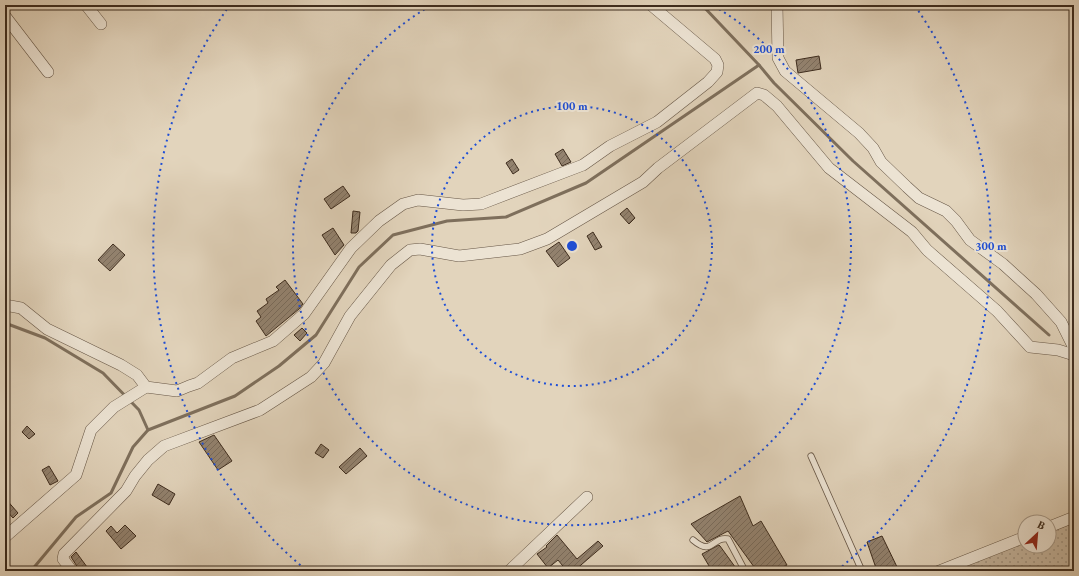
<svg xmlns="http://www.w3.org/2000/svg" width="1079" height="576" font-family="'EB Garamond',serif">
  <defs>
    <pattern id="grass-dots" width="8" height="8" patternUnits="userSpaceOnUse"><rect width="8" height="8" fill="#c6b7a1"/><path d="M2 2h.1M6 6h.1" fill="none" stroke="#a29583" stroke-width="1.8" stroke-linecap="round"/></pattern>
    <pattern id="building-hatch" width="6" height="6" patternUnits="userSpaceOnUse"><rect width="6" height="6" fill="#938370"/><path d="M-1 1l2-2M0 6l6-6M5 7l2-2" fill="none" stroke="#796b5b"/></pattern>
  </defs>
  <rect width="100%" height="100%" fill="#e2d4bc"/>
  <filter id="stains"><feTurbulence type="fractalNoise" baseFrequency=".005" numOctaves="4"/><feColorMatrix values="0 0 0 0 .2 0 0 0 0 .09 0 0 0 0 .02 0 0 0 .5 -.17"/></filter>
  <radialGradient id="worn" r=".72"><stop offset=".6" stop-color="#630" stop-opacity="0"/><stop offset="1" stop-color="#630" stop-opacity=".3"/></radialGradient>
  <path fill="url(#grass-dots)" stroke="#827260" d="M1074,523V571H950L1025,541V546H1049V532Z"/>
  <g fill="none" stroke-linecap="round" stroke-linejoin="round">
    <g stroke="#7e6f5c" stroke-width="3">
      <path d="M759,65L774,83L853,161L1049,335"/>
      <path d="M5,323L45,338L103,373L139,410L148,430"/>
      <path d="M31,571L76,517L111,493L133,447L148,430L235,396L279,366L316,335L359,267L393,235L447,221L506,217L586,183L759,65L702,5"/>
    </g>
  </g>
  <g fill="url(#building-hatch)" stroke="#3d2c1e">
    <path d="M819,56L821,69L798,73L796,60Z"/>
    <path d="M563,149L571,162L562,166L555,154Z"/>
    <path d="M512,159L519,170L513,174L506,163Z"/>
    <path d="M343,186L350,196L331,209L324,199Z"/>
    <path d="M627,208L635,218L629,224L620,214Z"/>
    <path d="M353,211L360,212L358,231L356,233H351Z"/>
    <path d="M333,228L344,245L335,255L322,235Z"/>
    <path d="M593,232L602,247L595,250L587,236Z"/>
    <path d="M559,242L570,258L558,267L546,251Z"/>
    <path d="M113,244L125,255L110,271L98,260Z"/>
    <path d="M285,280L303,304L299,309L266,336L256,321L261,317L257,311L268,303L266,299L279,290L276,287Z"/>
    <path d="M302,328L307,333L300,341L294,335Z"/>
    <path d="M27,426L35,434L29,439L22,432Z"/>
    <path d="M214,435L232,461L218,470L199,442Z"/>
    <path d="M321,444L329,450L323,458L315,453Z"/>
    <path d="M360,448L367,456L346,474L339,467Z"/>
    <path d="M49,466L58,481L50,485L42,470Z"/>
    <path d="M158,484L175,494L169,505L152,495Z"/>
    <path d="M740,496L753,526L761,521L787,565L776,571H757L728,531L707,542L691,524Z"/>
    <path d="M5,498L18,513L13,518L5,509Z"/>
    <path d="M125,525L136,536L121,549L106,531L111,526L117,533Z"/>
    <path d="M557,535L577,559L598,541L603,546L574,571H567L558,560L548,568L537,554L547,547L546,546Z"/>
    <path d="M882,536L899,571H877L867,542Z"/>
    <path d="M719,545L720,546L738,571H712L702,554Z"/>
    <path d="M76,552L90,571H80L71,557Z"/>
  </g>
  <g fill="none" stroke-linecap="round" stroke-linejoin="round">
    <defs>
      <g id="service">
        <path d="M811,456L862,571"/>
        <path d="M693,540C713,557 712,536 728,539L745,571"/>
      </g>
      <g id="minor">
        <path d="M86,5L101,24"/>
        <path d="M777,5L778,58L785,71L859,133L873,148L881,162L907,187L919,198L946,211L956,221L970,240L1003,264L1036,294L1061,322L1074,348"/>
        <path d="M5,16L48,72"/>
        <path d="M5,305L21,308L47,329L121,365L137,375L146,387L177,391L189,386L198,383L232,358L273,341L304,314L351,248L379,221L403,204L418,200L463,205L481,204L583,165L610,146L657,122L708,82L717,72L718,65L715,59L651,5"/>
        <path d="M1049,527L1074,517"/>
        <path d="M5,537L76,475L91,430L114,407L146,387"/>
        <path d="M72,571L63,559L64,554L126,491L135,476L148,460L164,446L260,410L311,377L324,363L350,316L391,265L410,250L420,249L459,256L520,249L547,239L643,182L658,168L757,93L764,95L777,106L829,168L912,232L927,250L997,311L1030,347L1058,350L1074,355"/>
        <path d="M509,571L587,497"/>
        <path d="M939,571L1025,537"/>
      </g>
    </defs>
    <use href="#service" stroke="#665646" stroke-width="7"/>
    <use href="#minor" stroke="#665646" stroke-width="12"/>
    <use href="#service" stroke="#ece3d3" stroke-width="5.5"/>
    <use href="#minor" stroke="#ece3d3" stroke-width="11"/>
  </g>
  <g fill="none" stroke="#1d4ed8" stroke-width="2" stroke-dasharray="2 4">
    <circle cx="572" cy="246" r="140"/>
    <path d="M714 6A279 279 0 1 1 430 6"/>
    <path d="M305 569A419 419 0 0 1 229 6M915 6A419 419 0 0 1 839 569"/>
  </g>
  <circle cx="572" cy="246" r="6" fill="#1d4ed8" stroke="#ece3d3" stroke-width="2"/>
  <g font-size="12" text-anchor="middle" font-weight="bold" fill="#1d4ed8" stroke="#ece3d3" stroke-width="4" stroke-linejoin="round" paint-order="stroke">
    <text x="769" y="53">200 m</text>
    <text x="572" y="110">100 m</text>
    <text x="991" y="250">300 m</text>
  </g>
  <rect width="1079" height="576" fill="none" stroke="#e2d4bc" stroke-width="20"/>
  <rect x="6" y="6" width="1067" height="564" fill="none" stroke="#3d2c1e" stroke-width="2"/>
  <rect x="10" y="10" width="1059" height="556" fill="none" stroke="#3d2c1e"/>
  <g transform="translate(1037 534) rotate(26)"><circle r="19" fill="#ece3d3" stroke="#a69a8b"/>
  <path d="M0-3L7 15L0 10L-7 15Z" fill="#8f2418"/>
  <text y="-6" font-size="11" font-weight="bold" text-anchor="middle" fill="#3d2c1e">B</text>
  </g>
  <rect width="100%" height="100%" filter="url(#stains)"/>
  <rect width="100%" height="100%" fill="url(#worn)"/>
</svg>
